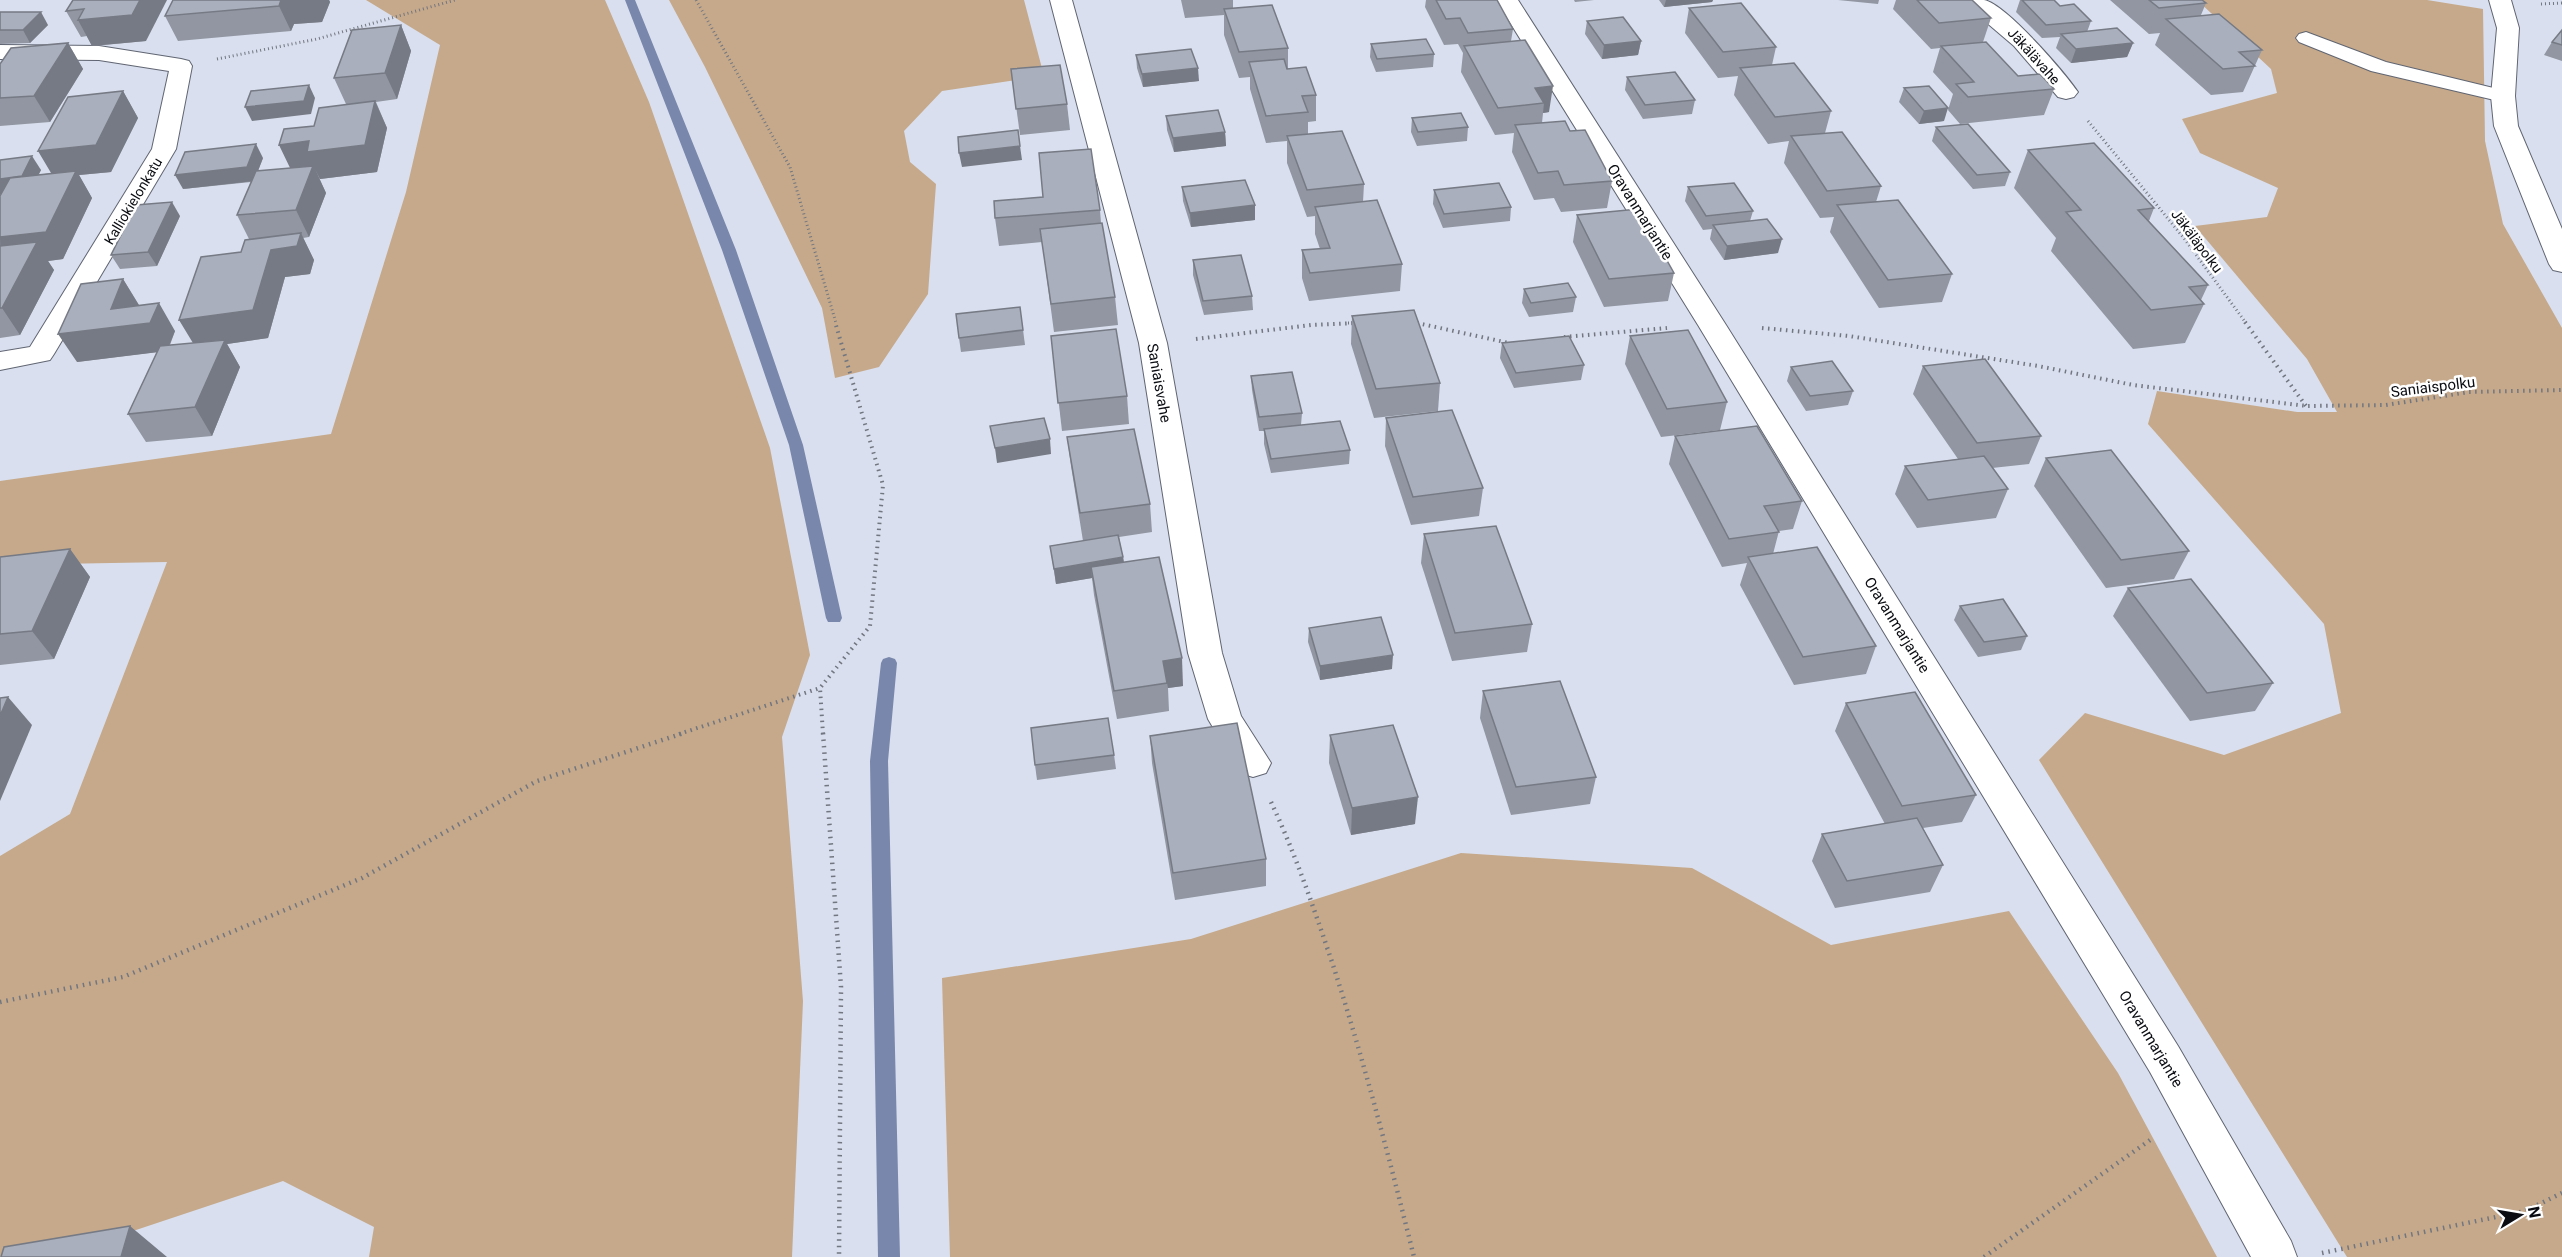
<svg xmlns="http://www.w3.org/2000/svg" width="2562" height="1257" font-family="Roboto,sans-serif">
  <rect width="100%" height="100%" fill="#d9dfee"/>
  <g fill="#c5a98a">
    <path d="M366,0H605L649,102L770,448L810,655L782,737L803,1001L792,1257H369L374,1227L283,1181L55,1257H0V856L70,814L167,562L0,565V481L331,434L406,192L440,45Z"/>
    <path d="M669,0H1024L1044,76L942,91L904,131L910,162L936,184L928,294L879,367L835,378L822,308L705,67Z"/>
    <path d="M2197,0H2427L2483,9L2485,141L2503,224L2562,328V1257H2347L2039,760L2085,713L2224,755L2341,713L2324,624L2148,424L2157,391L2297,412H2337L2307,359L2195,226L2267,217L2278,188L2200,153L2182,119L2277,93L2271,69Z"/>
    <path d="M1461,853L1692,868L1831,945L2009,911L2118,1073L2217,1257H950L942,978L1191,939Z"/>
  </g>
  <g fill="none" stroke-linecap="round" stroke-linejoin="round">
    <g fill="#7887ab" fill-rule="evenodd">
      <path d="M625,0H635L736,250L803,445L842,618L840,622H828L826,618L789,445L722,250Z"/>
      <path d="M889,657L895,659L897,663L888,761L900,1257H878L870,761L881,663L883,659Z"/>
    </g>
    <defs>
      <path id="lane" d="M2306,32L2386,62L2510,92L2514,96L2510,100L2503,102L2371,71L2299,42L2296,38L2299,34Z"/>
      <g id="street">
        <path d="M1050,0H1072L1167,343L1222,653L1241,716L1271,763L1266,773L1253,777L1240,773L1208,719L1188,653L1139,343Z"/>
        <path d="M1496,0H1518L1726,325L2178,1046L2291,1241L2297,1257H2251L2150,1072L1698,325Z"/>
        <path d="M1960,0C1968,0 1977,0 1984,0C2006,4 2064,72 2078,92L2074,97L2066,99L2058,97L2014,46Z"/>
        <path d="M2489,0H2511L2519,28L2515,96L2518,126L2562,229V272L2553,270L2549,264L2494,126L2491,96L2497,28Z"/>
        <path d="M0,45L99,46L181,59L189,61L192,66L176,149L54,354L50,360L0,370V352L30,347L152,149L169,71L99,60L0,59Z"/>
      </g>
    </defs>
    <use href="#lane" stroke="#606572" stroke-width="2"/>
    <use href="#street" stroke="#606572" stroke-width="2"/>
    <g stroke="#727680" stroke-width="3" stroke-dasharray="1 3" stroke-linecap="butt">
      <path d="M696,0L790,167L836,323"/>
      <path d="M2541,4L2562,3"/>
      <path d="M217,59L317,39L455,0"/>
      <path d="M2088,121L2183,237L2246,323"/>
      <path d="M1348,323H1355"/>
    </g>
    <g stroke="#727680" stroke-width="4" stroke-dasharray="1.5 4.5" stroke-linecap="butt">
      <path d="M2245,322L2306,406"/>
      <path d="M1417,323L1509,343"/>
      <path d="M1762,328L1849,336L2038,366L2133,385L2307,406L2386,405L2469,392L2562,390"/>
      <path d="M1564,337L1667,328"/>
      <path d="M1196,339L1311,325L1355,323"/>
      <path d="M679,734L820,688"/>
      <path d="M823,734L820,688L870,626L883,485L835,322"/>
    </g>
    <g stroke="#727680" stroke-width="4.5" stroke-dasharray="1.5 5" stroke-linecap="butt">
      <path d="M823,733L841,987L839,1257"/>
      <path d="M1271,802C1295,853 1313,906 1331,959C1363,1057 1389,1157 1414,1257"/>
      <path d="M0,1002L123,977L362,878L537,781L684,733"/>
      <path d="M2322,1253L2525,1211L2562,1193"/>
      <path d="M1984,1257L2153,1138"/>
    </g>
    <use href="#lane" fill="#fff" fill-rule="evenodd"/>
    <use href="#street" fill="#fff" fill-rule="evenodd"/>
  </g>
  <g fill="#9196a2">
    <path d="M73,0L146,41L92,46L87,36L81,37L66,11Z"/>
    <path d="M173,0H329L330,2L322,22L294,24L291,31L178,41L165,16Z"/>
    <path d="M1181,0H1233V8L1288,48V69L1316,95V121L1308,122V134L1364,184L1363,202L1402,264L1400,291L1309,301L1302,278V250L1320,249L1315,234V216L1307,217L1287,163V141L1266,143L1250,89V77L1239,78L1224,35V15L1185,18Z"/>
    <path d="M1426,0H1497L1513,29L1511,41L1549,112L1543,113L1542,123L1570,131L1612,181L1607,208L1561,212L1554,198L1534,200L1512,152L1514,133L1495,135L1461,72L1463,53L1458,44L1444,45L1425,7Z"/>
    <path d="M1574,0H1594L1575,2Z"/>
    <path d="M1659,0H1713L1712,2L1664,7Z"/>
    <path d="M1838,0H1879L1878,4Z"/>
    <path d="M1896,0H1972L1991,18L1983,42L2018,76L2054,89L2044,115L1960,124L1948,110L1953,94L1933,72L1940,48L1931,49L1893,9Z"/>
    <path d="M2020,0H2054L2060,6L2091,21L2087,32L2133,43L2127,57L2071,63L2056,48L2060,37L2042,38L2016,12Z"/>
    <path d="M2110,0H2202L2206,3L2201,15L2262,50L2243,92L2211,95L2155,45L2160,33L2149,34Z"/>
    <path d="M1689,8L1776,47L1772,65L1831,111L1825,133L1881,186L1876,202L1952,274L1942,302L1879,308L1830,232L1834,217L1820,218L1784,163L1789,141L1768,144L1734,95L1738,76L1718,78L1685,33Z"/>
    <path d="M0,12L48,25L30,43L0,44Z"/>
    <path d="M1587,21L1641,41L1638,55L1602,59L1585,34Z"/>
    <path d="M401,25L411,51L397,99L376,102L387,128L377,172L320,179L315,169L326,193L309,237L303,238L314,260L310,274L285,277L268,338L227,344L240,367L212,436L146,442L128,414L157,352L77,362L123,279L139,305L175,331L170,345L193,343L241,252L249,239L237,215L251,182L183,189L263,158L258,171L290,168L314,126L346,104L334,78Z"/>
    <path d="M2562,30V61L2544,55L2552,42Z"/>
    <path d="M68,43L83,69L50,122L0,126V64Z"/>
    <path d="M1371,44L1434,54L1433,67L1376,72L1370,57Z"/>
    <path d="M1136,55L1199,81L1143,87L1137,68Z"/>
    <path d="M1011,69L1067,104L1070,130L1020,135Z"/>
    <path d="M1627,77L1695,100L1692,114L1643,119L1625,90Z"/>
    <path d="M1904,88L1944,121L1919,124L1899,102Z"/>
    <path d="M123,91L138,118L111,172L79,175L92,198L63,259L48,261L54,270L20,335L0,338V196L1,194H0V160L41,170L38,175L51,173Z"/>
    <path d="M1166,116L1225,132L1226,146L1174,152L1167,130Z"/>
    <path d="M1412,118L1468,127L1467,141L1417,146L1411,132Z"/>
    <path d="M1936,127L2010,172L2005,186L1973,189L1932,141Z"/>
    <path d="M2028,150L2154,208L2149,221L2208,285L2201,300L2204,304L2185,343L2133,349L2051,251L2056,238L2014,188Z"/>
    <path d="M1182,187L1255,220L1191,227L1183,201Z"/>
    <path d="M1688,187L1753,211L1750,221L1778,253L1724,260L1710,239L1712,229L1703,230L1685,201Z"/>
    <path d="M1434,190L1511,207L1510,221L1443,228L1433,204Z"/>
    <path d="M1100,210L1101,223L1115,297L1118,325L1054,332L1042,242L999,246L995,218Z"/>
    <path d="M1577,215L1674,273L1668,301L1604,307L1573,242Z"/>
    <path d="M180,216L157,266L120,269L111,255Z"/>
    <path d="M1193,260L1252,296L1253,310L1204,315L1193,275Z"/>
    <path d="M1524,289L1576,297L1573,312L1529,317L1522,303Z"/>
    <path d="M1020,307L1025,345L961,352L959,338Z"/>
    <path d="M1352,316L1440,383L1438,411L1374,418L1351,344Z"/>
    <path d="M1051,336L1127,396L1129,424L1062,431Z"/>
    <path d="M1630,336L1727,402L1720,430L1661,437L1625,364Z"/>
    <path d="M1502,343L1584,365L1581,380L1514,388L1500,358Z"/>
    <path d="M1923,366L2041,436L2029,464L1992,468L2008,489L1996,518L1917,528L1895,494L1905,466L1958,459L1913,394Z"/>
    <path d="M1791,367L1853,391L1848,405L1806,411L1787,381Z"/>
    <path d="M1251,376L1302,413L1301,425L1350,450L1349,464L1271,473L1264,444V431H1259L1252,390Z"/>
    <path d="M1386,418L1483,488L1479,516L1411,525L1385,446Z"/>
    <path d="M1675,436L1802,501L1793,529L1779,531L1773,554L1876,646L1866,674L1794,685L1740,585L1747,563L1722,567L1669,464Z"/>
    <path d="M1067,437L1150,504L1152,532L1119,537L1124,562L1183,686L1168,688L1169,711L1117,719L1094,595L1092,578L1056,584L1050,546L1083,541L1071,466Z"/>
    <path d="M2046,458L2189,551L2174,579L2106,588L2034,486Z"/>
    <path d="M1424,534L1532,624L1527,652L1452,661L1421,563Z"/>
    <path d="M70,549L90,577L54,659L0,665V557Z"/>
    <path d="M2128,588L2273,683L2255,711L2190,721L2113,616Z"/>
    <path d="M1960,606L2027,636L2021,650L1978,657L1954,620Z"/>
    <path d="M1309,628L1392,669L1320,680L1308,642Z"/>
    <path d="M1483,691L1596,777L1590,804L1511,815L1480,718Z"/>
    <path d="M1846,703L1976,795L1962,822L1923,828L1943,865L1930,892L1835,908L1812,861L1822,834L1885,824L1835,731Z"/>
    <path d="M1330,735L1415,824L1351,835L1329,763Z"/>
    <path d="M1150,736L1266,859V886L1175,900L1152,763Z"/>
    <path d="M1114,755L1116,769L1037,780L1035,765Z"/>
  </g>
  <g fill="#767a84">
    <path d="M140,0H167L146,41L92,46L78,20Z"/>
    <path d="M281,0H329L330,2L322,22L294,24L291,31L279,6Z"/>
    <path d="M1666,0H1713L1712,2L1664,7Z"/>
    <path d="M41,12L48,25L30,43L23,30Z"/>
    <path d="M401,25L411,51L397,99L385,73Z"/>
    <path d="M1641,41L1638,55L1602,59L1604,45Z"/>
    <path d="M68,43L83,69L50,122L34,96Z"/>
    <path d="M2133,43L2127,57L2071,63L2076,49Z"/>
    <path d="M1198,68L1199,81L1143,87L1142,74Z"/>
    <path d="M309,85L315,98L311,114L252,121L245,107Z"/>
    <path d="M1553,86L1549,112L1543,113L1544,103L1535,88Z"/>
    <path d="M123,91L138,118L111,172L79,175L92,198L63,259L48,261L54,270L20,335L2,308L0,237L54,178L38,151Z"/>
    <path d="M375,101L387,128L377,172L320,179L315,169L326,193L309,237L296,210L292,172L279,145Z"/>
    <path d="M1948,108L1944,121L1919,124L1924,111Z"/>
    <path d="M1225,132L1226,146L1174,152L1173,138Z"/>
    <path d="M256,144L263,158L254,181L183,189L175,175Z"/>
    <path d="M1020,146L1022,160L962,167L959,153Z"/>
    <path d="M32,156L41,170L31,190L0,194V179Z"/>
    <path d="M172,202L180,216L157,266L148,252Z"/>
    <path d="M1255,205V220L1191,227L1190,213Z"/>
    <path d="M301,233L314,260L310,274L285,277L268,338L227,344L240,367L212,436L195,407L196,348L179,320L271,250Z"/>
    <path d="M1782,239L1778,253L1724,260L1727,246Z"/>
    <path d="M123,279L140,307L159,303L175,331L167,351L77,362L58,334L111,309Z"/>
    <path d="M1050,439L1051,454L997,463L995,448Z"/>
    <path d="M70,549L90,577L54,659L32,631Z"/>
    <path d="M1123,557L1125,572L1091,567L1092,578L1056,584L1054,569Z"/>
    <path d="M1393,655L1392,669L1320,680V666Z"/>
    <path d="M1182,658L1183,686L1168,688L1163,661Z"/>
    <path d="M8,697L32,725L0,801V716Z"/>
    <path d="M1418,797L1415,824L1351,835L1352,808Z"/>
    <path d="M130,1226L167,1257H121Z"/>
  </g>
  <g fill="#a9afbc" stroke="#767a84" stroke-width="1.5">
    <path d="M73,0H140L132,15L78,20L84,9L66,11Z"/>
    <path d="M173,0H281L279,6L165,16Z"/>
    <path d="M1436,0H1497L1513,29L1468,33L1460,18L1446,19Z"/>
    <path d="M1917,0H1972L1991,18L1939,23Z"/>
    <path d="M2022,0H2054L2060,6L2074,4L2091,21L2046,25Z"/>
    <path d="M2149,0H2202L2206,3L2159,8Z"/>
    <path d="M1741,3L1776,47L1723,52L1689,8Z"/>
    <path d="M1272,5L1288,48L1239,52L1224,9Z"/>
    <path d="M0,12H41L23,30H0Z"/>
    <path d="M2219,14L2262,50L2239,52L2255,66L2223,69L2166,19Z"/>
    <path d="M1623,17L1641,41L1604,45L1587,21Z"/>
    <path d="M401,25L385,73L334,78L352,30Z"/>
    <path d="M2117,28L2133,43L2076,49L2061,34Z"/>
    <path d="M2562,30V45L2552,42Z"/>
    <path d="M1426,39L1434,54L1377,59L1371,44Z"/>
    <path d="M1525,40L1553,86L1535,88L1544,103L1498,108L1464,46Z"/>
    <path d="M1986,42L2018,76L2040,74L2054,89L1968,97L1956,84L1974,82L1941,46Z"/>
    <path d="M68,43L34,96L0,98V64L11,48Z"/>
    <path d="M1191,49L1198,68L1142,74L1136,55Z"/>
    <path d="M1284,59L1287,69L1306,67L1316,95L1302,96L1308,112L1266,116L1249,62Z"/>
    <path d="M1794,63L1831,111L1775,117L1740,68Z"/>
    <path d="M1060,65L1067,104L1016,109L1011,69Z"/>
    <path d="M1675,72L1695,100L1645,105L1627,77Z"/>
    <path d="M309,85L304,101L245,107L251,91Z"/>
    <path d="M1929,86L1948,108L1924,111L1904,88Z"/>
    <path d="M123,91L96,145L38,151L68,97Z"/>
    <path d="M375,101L365,145L307,152L309,141L279,145L284,129L314,126L319,108Z"/>
    <path d="M1218,110L1225,132L1173,138L1166,116Z"/>
    <path d="M1461,113L1468,127L1418,132L1412,118Z"/>
    <path d="M1565,121L1570,131L1585,130L1612,181L1564,185L1558,171L1538,173L1515,125Z"/>
    <path d="M1968,124L2010,172L1977,175L1936,127Z"/>
    <path d="M1018,130L1020,146L959,153L958,137Z"/>
    <path d="M1342,131L1364,184L1307,190L1287,136Z"/>
    <path d="M1842,132L1881,186L1827,191L1791,136Z"/>
    <path d="M2094,143L2154,208L2138,210L2208,285L2189,287L2204,304L2151,310L2066,212L2081,210L2028,150Z"/>
    <path d="M256,144L247,167L175,175L185,152Z"/>
    <path d="M1091,149L1100,210L995,218L994,201L1043,197L1039,153Z"/>
    <path d="M32,156L22,176L0,179V160Z"/>
    <path d="M313,166L296,210L237,215L256,171Z"/>
    <path d="M76,171L46,232L0,237V196L10,178Z"/>
    <path d="M1245,180L1255,205L1190,213L1182,187Z"/>
    <path d="M1499,183L1511,207L1444,214L1434,190Z"/>
    <path d="M1734,183L1753,211L1706,216L1688,187Z"/>
    <path d="M1377,200L1402,264L1310,273L1302,250L1330,248L1315,207Z"/>
    <path d="M1898,200L1952,274L1888,280L1837,205Z"/>
    <path d="M172,202L148,252L111,255L136,205Z"/>
    <path d="M1638,209L1674,273L1609,279L1577,215Z"/>
    <path d="M1767,219L1782,239L1727,246L1713,225Z"/>
    <path d="M1102,223L1115,297L1051,304L1040,229Z"/>
    <path d="M301,233L297,246L271,250L253,310L179,320L201,257L241,252L245,240Z"/>
    <path d="M37,242L2,308H0V246Z"/>
    <path d="M1241,255L1252,296L1203,301L1193,260Z"/>
    <path d="M123,279L111,309L159,303L150,323L58,334L81,284Z"/>
    <path d="M1568,283L1576,297L1531,303L1524,289Z"/>
    <path d="M1020,307L1023,330L959,338L956,314Z"/>
    <path d="M1414,310L1440,383L1376,389L1352,316Z"/>
    <path d="M1116,329L1127,396L1058,403L1051,336Z"/>
    <path d="M1688,330L1727,402L1667,409L1630,336Z"/>
    <path d="M1569,336L1584,365L1516,373L1502,343Z"/>
    <path d="M225,340L195,407L128,414L160,346Z"/>
    <path d="M1985,359L2041,436L1977,443L1923,366Z"/>
    <path d="M1832,361L1853,391L1810,396L1791,367Z"/>
    <path d="M1292,372L1302,413L1259,417L1251,376Z"/>
    <path d="M1452,410L1483,488L1413,497L1386,418Z"/>
    <path d="M1044,418L1050,439L995,448L990,426Z"/>
    <path d="M1340,421L1350,450L1271,459L1264,429Z"/>
    <path d="M1757,426L1802,501L1764,506L1779,532L1729,539L1675,436Z"/>
    <path d="M1134,429L1150,504L1080,513L1067,437Z"/>
    <path d="M2111,450L2189,551L2121,560L2046,458Z"/>
    <path d="M1984,456L2008,489L1928,500L1905,466Z"/>
    <path d="M1496,526L1532,624L1455,633L1424,534Z"/>
    <path d="M1118,535L1123,557L1054,569L1050,546Z"/>
    <path d="M1817,547L1876,646L1803,657L1748,557Z"/>
    <path d="M70,549L32,631L0,634V557Z"/>
    <path d="M1159,557L1182,658L1163,661L1167,683L1114,691L1091,567Z"/>
    <path d="M2191,579L2273,683L2207,693L2128,588Z"/>
    <path d="M2003,599L2027,636L1984,642L1960,606Z"/>
    <path d="M1381,617L1393,655L1320,666L1309,628Z"/>
    <path d="M1560,681L1596,777L1516,787L1483,691Z"/>
    <path d="M1915,692L1976,795L1902,806L1846,703Z"/>
    <path d="M8,697L0,716V698Z"/>
    <path d="M1108,718L1114,755L1035,765L1031,728Z"/>
    <path d="M1237,723L1266,859L1173,873L1150,736Z"/>
    <path d="M1393,725L1418,797L1352,808L1330,735Z"/>
    <path d="M1917,818L1943,865L1847,881L1822,834Z"/>
    <path d="M130,1226L121,1257H1L4,1247Z"/>
  </g>
  <g text-anchor="middle" dominant-baseline="central" stroke-width="5" stroke-linejoin="round" paint-order="stroke">
    <g font-size="14" fill="#0a0c11" stroke="#fff">
      <text transform="translate(2034 56) rotate(48)">Jäkälävahe</text>
      <text transform="translate(133 201) rotate(-59)">Kalliokielonkatu</text>
      <text transform="translate(2197 241) rotate(53)">Jäkäläpolku</text>
    </g>
    <g font-size="15" fill="#0a0c11" stroke="#fff">
      <text transform="translate(1640 212) rotate(58)">Oravanmarjantie</text>
      <text transform="translate(1159 383) rotate(80)">Saniaisvahe</text>
      <text transform="translate(2433 387) rotate(-7)">Saniaispolku</text>
      <text transform="translate(1897 625) rotate(58)">Oravanmarjantie</text>
      <text transform="translate(2151 1039) rotate(59)">Oravanmarjantie</text>
    </g>
  </g>
  <g transform="translate(2520 1215) rotate(79)" stroke="#ffffff" stroke-width="4.5" paint-order="stroke">
  <path d="M0-4.5L10 22L0 15L-10 22Z" fill="#0a0c11"/>
  <text y="-9" font-size="16" font-weight="bold" text-anchor="middle" fill="#0a0c11">N</text>
  </g>
</svg>
